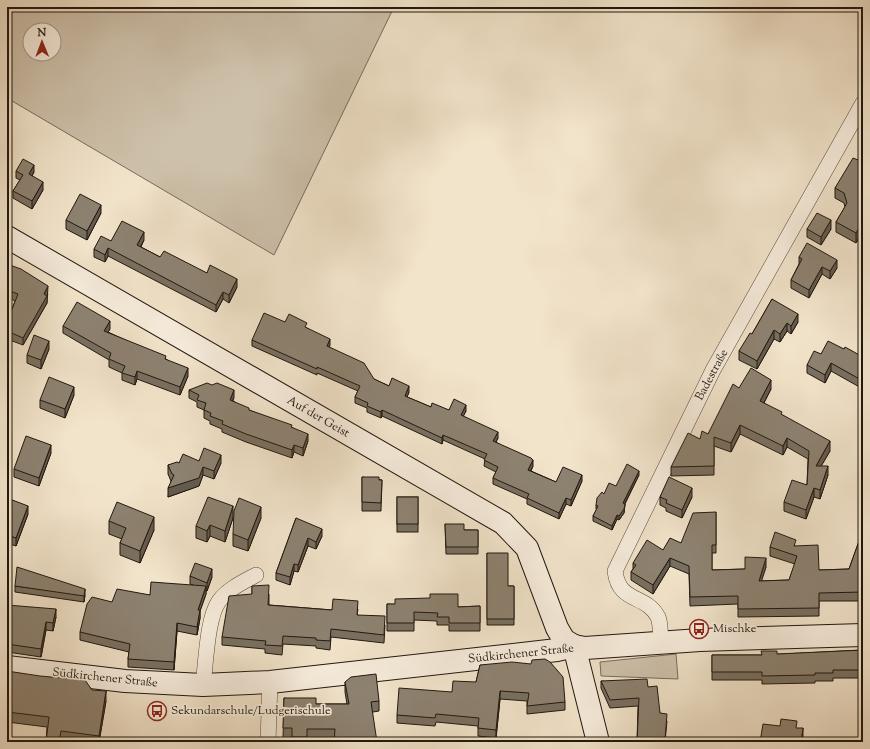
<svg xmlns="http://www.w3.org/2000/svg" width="870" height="749" font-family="'Sorts Mill Goudy',serif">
  <rect width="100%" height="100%" fill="#f2e4cb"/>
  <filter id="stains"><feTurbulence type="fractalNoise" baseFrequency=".005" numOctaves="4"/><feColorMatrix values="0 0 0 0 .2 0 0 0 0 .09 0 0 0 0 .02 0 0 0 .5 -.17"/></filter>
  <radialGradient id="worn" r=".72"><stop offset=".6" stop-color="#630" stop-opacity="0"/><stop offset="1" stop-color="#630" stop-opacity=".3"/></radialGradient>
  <g fill="#cec1ab" stroke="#776c5d" fill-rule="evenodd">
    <path d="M7,7H394L274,255L7,98ZM30,30H54V54H30Z"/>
    <path d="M676,654L678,679L601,676L600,662Z"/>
  </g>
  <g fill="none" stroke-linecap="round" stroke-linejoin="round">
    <defs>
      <g id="street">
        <path d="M661,642C660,635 661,624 658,617C645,593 619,604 615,571L713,370L863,103"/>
        <path d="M203,685C206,663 207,618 219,601C228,589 243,582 256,575"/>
        <path d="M268,742L270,682"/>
      </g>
      <g id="secondary">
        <path d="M7,237L503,523L527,548L557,628L564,640L574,646"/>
        <path d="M574,646L598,742"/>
        <path d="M7,667L125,681L203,685L270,682L557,650L574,646L585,648L700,640L863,635"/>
      </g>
    </defs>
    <use href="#street" stroke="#544b3e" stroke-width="16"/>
    <use href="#secondary" stroke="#20180f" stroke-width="24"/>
    <use href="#street" stroke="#f7eddd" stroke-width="15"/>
    <use href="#secondary" stroke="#f7eddd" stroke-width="22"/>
  </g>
  <g fill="#797061" stroke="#20180f">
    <path d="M863,150V231L856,243L836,232V222L845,207L844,203L835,198V188L858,160Z"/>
    <path d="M16,171L34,172L32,176L43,190L32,209L13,198V191L20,180L16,178Z"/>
    <path d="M101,213L87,240L66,229V220Z"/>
    <path d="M807,229H831L821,245L807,237Z"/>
    <path d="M144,240L141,247L160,257L207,273L237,287L229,303L223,299L216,312L108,256L105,262L94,257V249L111,241Z"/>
    <path d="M799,257L837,268L830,279L822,274L809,298L791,288V280L799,264Z"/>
    <path d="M7,260L8,264L48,294L47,296V303L23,345L7,339V322L15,301L7,297Z"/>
    <path d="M772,299L798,322L791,334L787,331L780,342L774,339L757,369L739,360V351L752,334Z"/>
    <path d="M285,322L307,328L330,345L329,347L374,379L389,386L409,392L407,397L431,407L449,410L466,411L463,416L498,438L496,442L533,466L531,471L556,482L582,481L571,506L566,504L559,519L527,504V499L493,484V478L496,472L484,466L485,459L443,440L442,444L382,416L381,418L367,412V408L355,403V397L358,391L317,373V375L252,346V340Z"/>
    <path d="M63,326L110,329L108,332L166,359L188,376L180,395L137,379L135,385L122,380V373L109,367V360L63,333Z"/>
    <path d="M49,349L41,369L27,363V355Z"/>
    <path d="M844,349L863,357V389L831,371L825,383L807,373V365L821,354Z"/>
    <path d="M739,388L771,389L764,403L782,415L830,451L821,466L828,475L820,499L814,497L806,519L784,511V502L807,485L808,459L787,447L783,455L740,434L731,452L714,446V475L671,476V467L700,439L708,434Z"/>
    <path d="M189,390L234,397L233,401L249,410L292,427L308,441L303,456L294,452L292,458L246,442L222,432V429L210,424V421L204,418V410L197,407V402L189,398Z"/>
    <path d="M74,395L65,418L40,408V400Z"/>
    <path d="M51,453L39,486L14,477V469Z"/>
    <path d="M199,461L221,463L214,479L203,475L199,486L168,497L171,481L168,474V465L179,463Z"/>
    <path d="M639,475L625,504L624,513L619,520L617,519L612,530L593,521V516L597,509H596V505L616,486Z"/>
    <path d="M362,477L382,480L381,511H362Z"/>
    <rect x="397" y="497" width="21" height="35"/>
    <path d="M660,497H692L682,518L666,511V508L660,505Z"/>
    <path d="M7,498L28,514L16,546L7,543Z"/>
    <path d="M716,512V553H712V570L745,569L766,567L761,581L789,580L795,564L770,556V547L796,546L819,570L849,569L863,530V601H819V616L738,617V604L690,606L689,574L670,566L653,594L631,580V572L633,569V563L663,550L681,543Z"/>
    <path d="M233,518L225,542L210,536L207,542L196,538V526Z"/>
    <path d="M261,518L248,551L233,546V534Z"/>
    <path d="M296,518L322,536L316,549L308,546L298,572L294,571L290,585L276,580V573Z"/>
    <path d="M109,521L154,530L140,563L120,555V543L122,539L109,534Z"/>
    <path d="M445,524L464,530H478V554H446Z"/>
    <path d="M487,553L508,586H514V625H487Z"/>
    <path d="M190,576L212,577L207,591H206V594L200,611V618L197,635L177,631L174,670L128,667V659L129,652L80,640V632L112,602L150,595L193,585L190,584Z"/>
    <path d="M15,586L85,595L84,602L15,592Z"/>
    <path d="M252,586L269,594V605L332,610L358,609L357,615L385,625L384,643L331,637L330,650L316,648V646L283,644L282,655L265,653V649L222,645V637L252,594Z"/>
    <path d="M387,604L458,607L480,606V631H449V625H437V621L414,620V631H387Z"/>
    <path d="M7,605L56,617L53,631L46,630L41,657L7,652Z"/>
    <path d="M863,650V678H833V681H815V683L762,684V680H712V655H762Z"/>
    <path d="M480,665L565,702V710L527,714V701L500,699L496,738L478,736V726L436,722L435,726L397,723V715L476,682Z"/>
    <path d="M7,671L92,690L106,701L99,742H66L61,741V742H46L47,727L7,722Z"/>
    <path d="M601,681L648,687L660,713L667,721L665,742H637L638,706L610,708L601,688Z"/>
    <path d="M345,682L379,701V711L373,712L334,739H307V742H292V739L283,738L284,698L316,704H347L345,692Z"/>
  </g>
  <g fill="#635b4f" stroke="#20180f">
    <path d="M34,165V172L29,181V174Z"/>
    <path d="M43,182V190L32,209V201Z"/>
    <path d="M101,205V213L87,240V231Z"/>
    <path d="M831,220V229L821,245V237Z"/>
    <path d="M863,220V231L856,243V233Z"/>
    <path d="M144,232V240L137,253V245Z"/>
    <path d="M108,248V256L105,262V255Z"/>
    <path d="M837,260V268L830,279V271Z"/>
    <path d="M822,267V274L809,298V290Z"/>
    <path d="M237,279V287L229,303V295Z"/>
    <path d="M48,286L47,303L23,345V338Z"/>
    <path d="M223,292V299L216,312V305Z"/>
    <path d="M798,314V322L791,334V326Z"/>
    <path d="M110,321V329L104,338V331Z"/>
    <path d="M787,323V331L780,342V334Z"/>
    <path d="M774,330V339L757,369V361Z"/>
    <path d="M330,339V345L327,352V346Z"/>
    <path d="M49,341V349L41,369V360Z"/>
    <path d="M831,363V371L825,383V375Z"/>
    <path d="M188,368V376L180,395V387Z"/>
    <path d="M137,371V379L135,385V377Z"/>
    <path d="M771,380V389L760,410V401Z"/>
    <path d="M409,386V392L405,402V396Z"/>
    <path d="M74,387V395L65,418V409Z"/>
    <path d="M234,390V397L230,407V400Z"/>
    <path d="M466,405V411L461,421V415Z"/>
    <path d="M382,410V416L381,418V412Z"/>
    <path d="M740,425V434L731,452V443Z"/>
    <path d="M498,432V438L493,447V441Z"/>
    <path d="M308,434V441L303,456V448Z"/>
    <path d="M443,435V440L442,444V438Z"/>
    <path d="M787,438V447L783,455V446Z"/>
    <path d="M830,441V451L816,475V466Z"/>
    <path d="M51,445V453L39,486V478Z"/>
    <path d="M294,445V452L292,458V450Z"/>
    <path d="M221,455V463L214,479V471Z"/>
    <path d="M533,460V466L528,476V470Z"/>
    <path d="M828,466V475L820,499V490Z"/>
    <path d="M203,467V475L199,486L168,497V488Z"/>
    <path d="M639,471V475L623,507V503Z"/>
    <path d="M582,475V481L571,506V500Z"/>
    <path d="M692,488V497L682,518V510Z"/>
    <path d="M814,488V497L806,519V510Z"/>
    <path d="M566,498V504L559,519V513Z"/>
    <path d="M625,504L624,513L619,520V516Z"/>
    <path d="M28,506V514L16,546V538Z"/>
    <path d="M233,506V518L225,542V531Z"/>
    <path d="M261,507V518L248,551V540Z"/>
    <path d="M617,515V519L612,530V526Z"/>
    <path d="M154,517V530L140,563V551Z"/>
    <path d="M210,525V536L207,542V531Z"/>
    <path d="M322,529V536L316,549V542Z"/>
    <path d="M308,538V546L298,572V565Z"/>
    <path d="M670,558V566L653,594V585Z"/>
    <path d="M766,558V567L759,589V581Z"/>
    <path d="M294,564V571L290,585V577Z"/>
    <path d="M212,569V577L207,591V583Z"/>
    <path d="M206,586V594L200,611V618L197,635L198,610Z"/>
    <path d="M85,589V595L84,602V596Z"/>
    <path d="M56,609V617L53,631V623Z"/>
    <path d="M46,622V630L41,657V649Z"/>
    <path d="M177,623V631L174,670V662Z"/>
    <path d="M106,691V701L99,742V736Z"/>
    <path d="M500,691V699L496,738V730Z"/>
    <path d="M803,728V737L802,742H801Z"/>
  </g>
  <g fill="#8d8271" stroke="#20180f">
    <path d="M863,150V221L856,233L836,222L847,203L844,193L835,188L853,158L858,160Z"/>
    <path d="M23,159L34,165L29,174L43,182L32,201L13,191L23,175L16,171Z"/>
    <path d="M80,194L101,205L87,231L66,220Z"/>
    <path d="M817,213L831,220L821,237L807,229Z"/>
    <path d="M122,221L144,232L137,245L160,257L164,251L207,273L210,265L237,279L229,295L223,292L216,305L108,248L105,255L94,249L101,236L111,241Z"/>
    <path d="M807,243L837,260L830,271L822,267L809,290L791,280L802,259L799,257Z"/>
    <path d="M7,264L21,269L48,286L44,294L47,296L23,338L7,331V322L18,294L7,290Z"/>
    <path d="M772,299L798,314L791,326L787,323L780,334L774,330L757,361L739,351L750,333L752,334Z"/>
    <path d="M77,302L110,321L104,331L166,356L165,359L188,368L180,387L137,371L135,377L122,373L125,366L109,359L111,353L63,326Z"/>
    <path d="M264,313L285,322L289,314L307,323L305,327L330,339L327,346L364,363L374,379L389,386L392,378L409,386L405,396L431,407L432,403L449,410L454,399L466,405L461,415L498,432L493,441L531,458L533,460L528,470L556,482L563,467L582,475L571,500L566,498L559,513L527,498L529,494L493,478L498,467L484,460L487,454L443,435L442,438L382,410L381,412L367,406L368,403L355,397L360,386L317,367V369L252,340Z"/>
    <path d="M34,335L49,341L41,360L27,355Z"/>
    <path d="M828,341L844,349L845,347L863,357V381L831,363L825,375L807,365L814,351L821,354Z"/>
    <path d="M751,368L771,380L760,401L782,412L781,414L830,441L816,466H828L820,490L814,488L806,510L784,502L792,480L807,485L809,451L787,438L783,446L740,425L731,443L714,437V466L671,467L688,433L700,439L702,431L708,434L733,384L739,388Z"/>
    <path d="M49,377L74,387L65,409L40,400Z"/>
    <path d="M207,383L212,385L217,383L234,390L230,400L249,408V410L292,425L291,427L308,434L303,448L294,445L292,450L246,434L222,424L223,421L210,416L211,413L204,410L206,403L197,400L199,395L189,390Z"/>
    <path d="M26,436L51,445L39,478L14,469Z"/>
    <path d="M204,448L221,455L214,471L203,467L199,478L168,488L174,475L172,474L168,465L177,462L179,463L183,454L199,461Z"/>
    <path d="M627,464L639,471L623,503L625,504L624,509L619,516L617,515L612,526L593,516L598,506L596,505L597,498L602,492L604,494L609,483L616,486Z"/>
    <path d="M362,477H379V480H382L381,503L362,502Z"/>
    <path d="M669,477L692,488L682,510L666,503L667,500L660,497Z"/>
    <path d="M208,497L233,506L225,531L210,525L207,531L196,526Z"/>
    <rect x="397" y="497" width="21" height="27"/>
    <path d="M7,498L28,506L16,538L7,535Z"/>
    <path d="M239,498L261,507L248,540L233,534L234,511Z"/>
    <path d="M117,502L154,517L140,551L120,543L126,528L109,521Z"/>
    <path d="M716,512V545H712V570L745,569V557L766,558L759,581L789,580L797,556L770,547L775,532L796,540L794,546L818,545L819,570L849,569L863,530V592L819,593V608L738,609V596L690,597L689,566L670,558L653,585L631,572L636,565L633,563L647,540L663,550L670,538L681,543L693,513Z"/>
    <path d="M296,518L322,529L316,542L308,538L298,565L294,564L290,577L276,573Z"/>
    <path d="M445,524H464V530H478V547H446Z"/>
    <path d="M487,553H508V586H514V619H487Z"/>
    <path d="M195,563L212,569L207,583L190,576Z"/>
    <path d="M17,567L85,589L84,596L15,586Z"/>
    <path d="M151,582L206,586L198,610H200L197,627L177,623L174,662L128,659L130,644L80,632L87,604L92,597L112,602L117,589L150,595Z"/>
    <path d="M269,585L268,605L332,610L333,599L358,601L357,615L385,616L384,635L331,629L330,641L316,640V638L283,636L282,646L265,645L266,641L222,637L229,596L252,594V586Z"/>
    <path d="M430,594H458V607L480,606V623H449V617H437L438,613L414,612V623H387V604H395V599L430,598Z"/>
    <path d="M7,605L56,609L53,623L46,622L41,649L7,644Z"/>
    <path d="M863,650V670H833V673H815V675L762,676V672H712V655H762L761,651H777V654Z"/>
    <path d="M545,659L550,662L563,677L565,702L527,706L529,693L500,691L496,730L478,728L479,718L436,714L435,718L397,715L399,688L452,692L453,681L476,682L480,665L512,662L531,664L532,660Z"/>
    <path d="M7,671L40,676L85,680L92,690L106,691L99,736L61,731L59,742H46L49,717L7,712Z"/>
    <path d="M376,674L379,701L371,702L377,742H334L335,729H307V737H292V728H283L284,698H316V704H349L345,682L351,677Z"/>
    <path d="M647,679L648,687L657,686L660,713L667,714L665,739L651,738V742H637L639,698L610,700L601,681Z"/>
    <path d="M781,719L797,721L796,728H803L801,742H760L763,724L780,726Z"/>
  </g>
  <defs>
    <symbol id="bus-ring" viewBox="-11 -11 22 22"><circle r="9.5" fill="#f7eddd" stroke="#8f2418" stroke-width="1.5"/><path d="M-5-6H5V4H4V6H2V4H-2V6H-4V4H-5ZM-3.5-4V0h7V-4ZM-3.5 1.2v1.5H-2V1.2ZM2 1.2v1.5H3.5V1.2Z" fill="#8f2418"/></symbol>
  </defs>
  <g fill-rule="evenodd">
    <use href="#bus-ring" x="688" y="618" width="22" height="22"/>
    <use href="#bus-ring" x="146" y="700" width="22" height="22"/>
  </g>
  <g text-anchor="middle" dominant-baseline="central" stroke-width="3.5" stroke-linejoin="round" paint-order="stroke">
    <g font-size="12" fill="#20180f" stroke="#f7eddd">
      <text transform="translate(712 375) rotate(-62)">Badestraße</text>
      <text transform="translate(318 417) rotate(30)">Auf der Geist</text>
      <text transform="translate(521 654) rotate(-6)">Südkirchener Straße</text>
      <text transform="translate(105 678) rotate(6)">Südkirchener Straße</text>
    </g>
    <g font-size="12" fill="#20180f" stroke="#f7eddd" text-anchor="start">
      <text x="713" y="629">Mischke</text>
      <text x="171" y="711">Sekundarschule/Ludgerischule</text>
    </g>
  </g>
  <rect width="870" height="749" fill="none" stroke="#f2e4cb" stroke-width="24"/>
  <rect x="8" y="8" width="854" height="733" fill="none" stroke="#20180f" stroke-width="2"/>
  <rect x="12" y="12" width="846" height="725" fill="none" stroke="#20180f"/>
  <g transform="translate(42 42) rotate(359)"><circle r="19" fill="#f7eddd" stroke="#a1988b"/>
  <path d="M0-3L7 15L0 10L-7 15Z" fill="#8f2418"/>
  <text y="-6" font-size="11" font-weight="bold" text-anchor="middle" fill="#20180f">N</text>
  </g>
  <rect width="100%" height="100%" filter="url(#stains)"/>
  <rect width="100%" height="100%" fill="url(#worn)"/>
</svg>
